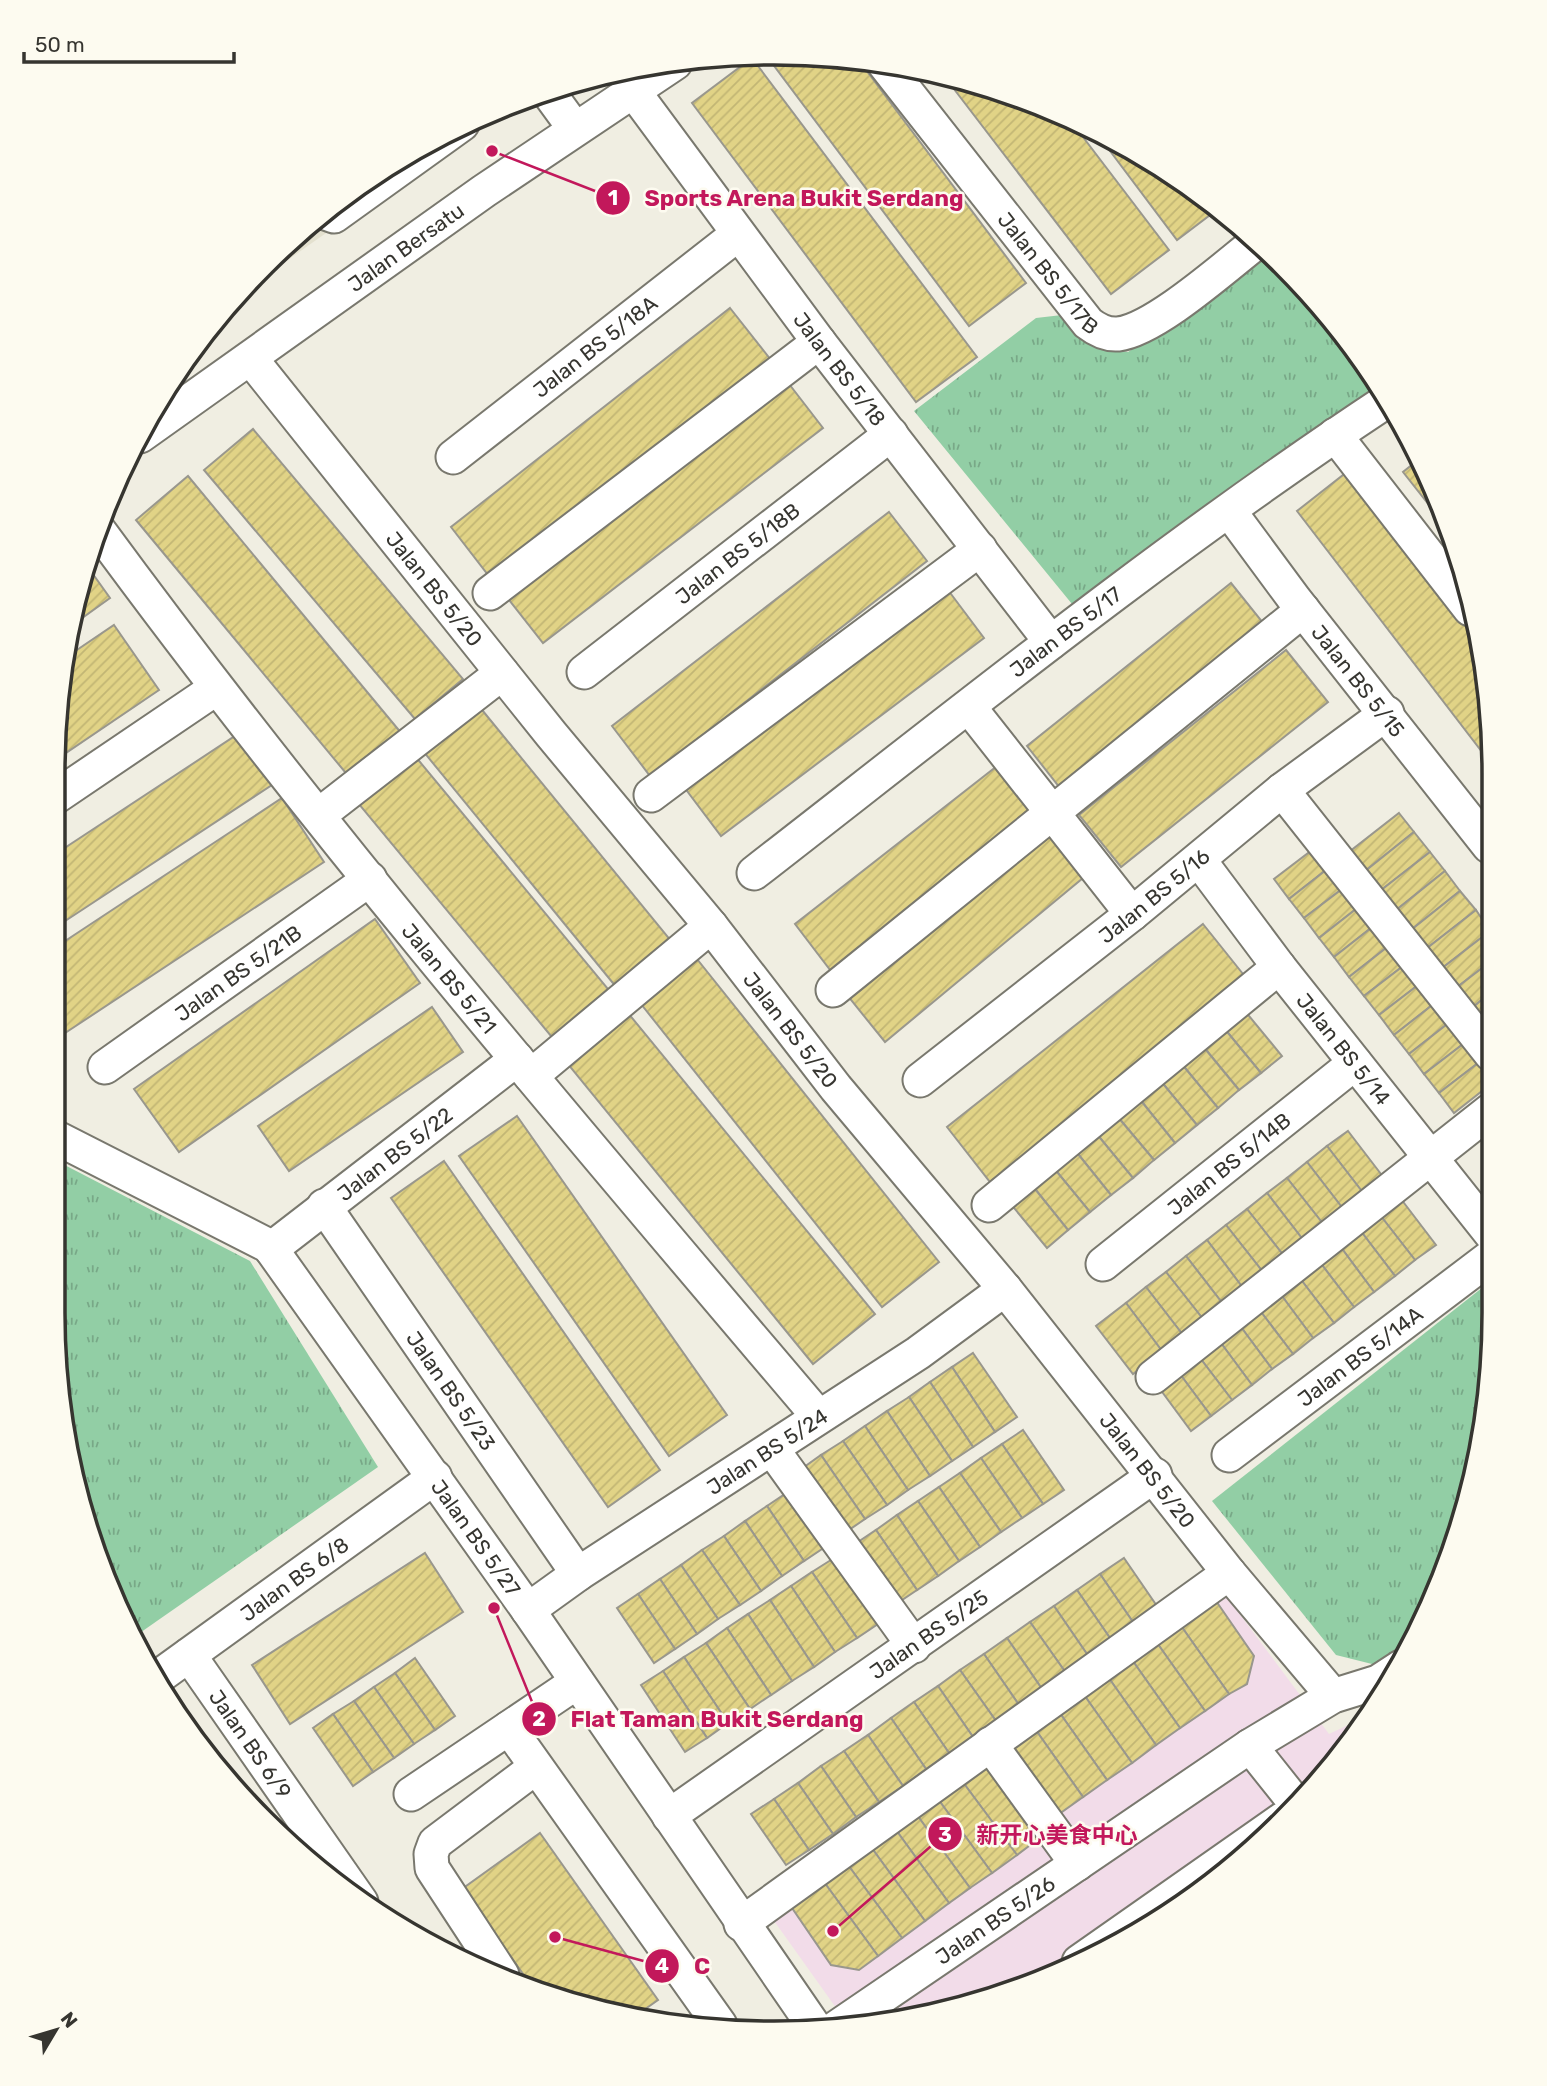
<svg xmlns="http://www.w3.org/2000/svg" width="1547" height="2086" font-family="Rubik,'Noto Sans SC',sans-serif">
  <defs>
    <pattern id="park-tufts" width="24" height="20" patternUnits="userSpaceOnUse" patternTransform="scale(1.75)"><rect width="24" height="20" fill="#92cea5"/><path d="M3 7l-1-3M5 7V3M7 7l1-3M15 17l-1-3M17 17v-4M19 17l1-3" fill="none" stroke="#78a887"/></pattern>
    <pattern id="building-hatch" width="6" height="6" patternUnits="userSpaceOnUse" patternTransform="scale(1.75)"><rect width="6" height="6" fill="#e1d386"/><path d="M-1 1l2-2M0 6l6-6M5 7l2-2" fill="none" stroke="#c2b674"/></pattern>
  </defs>
  <rect width="100%" height="100%" fill="#f0eee2"/>
  <path fill="#f2dce9" d="M1215,1581L1329,1734L1367,1716L1316,1788L1212,1885L1134,1937L1006,1995L849,2026L762,1904Z"/>
  <path fill="#e4e1cf" d="M501,110L238,295L263,264L335,201L455,127Z"/>
  <g fill="url(#park-tufts)">
    <path d="M1261,260L1281,265L1346,335L1373,382L1368,393L1072,604L914,411L1036,318L1062,315L1092,346L1128,352Z"/>
    <path d="M53,1159L250,1261L378,1467L134,1637L77,1499L53,1313Z"/>
    <path d="M1492,1280L1493,1360L1456,1544L1406,1654L1388,1668L1336,1655L1212,1501Z"/>
  </g>
  <g fill="url(#building-hatch)" stroke="#99978d" stroke-width="2">
    <path d="M766,55L857,58L1026,283L969,326Z"/>
    <path d="M752,58L977,357L916,402L692,103Z"/>
    <path d="M944,76L1006,91L1070,120L1169,250L1111,294Z"/>
    <path d="M1095,131L1134,149L1218,209L1177,240Z"/>
    <path d="M730,308L771,360L492,580L451,527Z"/>
    <path d="M786,380L823,428L543,643L506,596Z"/>
    <path d="M253,429L463,679L415,719L204,470Z"/>
    <path d="M1418,460L1440,498L1448,529L1403,472Z"/>
    <path d="M1352,468L1474,626L1488,679L1489,761L1297,511Z"/>
    <path d="M188,476L402,734L350,778L136,520Z"/>
    <path d="M889,512L927,561L650,776L612,726Z"/>
    <path d="M85,563L110,598L71,626L77,587Z"/>
    <path d="M942,582L984,638L721,836L678,779Z"/>
    <path d="M1231,583L1268,629L1064,793L1027,746Z"/>
    <path d="M114,625L159,690L54,761V727L65,658Z"/>
    <path d="M1286,650L1328,702L1121,867L1079,815Z"/>
    <path d="M478,705L672,942L617,988L423,751Z"/>
    <path d="M241,732L275,783L53,929L54,855Z"/>
    <path d="M415,756L613,995L556,1042L358,803Z"/>
    <path d="M1006,759L1045,810L834,975L795,924Z"/>
    <path d="M282,798L324,862L53,1041V949Z"/>
    <path d="M1399,813L1414,832L1364,872L1349,852Z"/>
    <path d="M1052,817L1095,868L885,1042L843,990Z"/>
    <path d="M1414,832L1430,852L1380,891L1364,872Z"/>
    <path d="M1320,844L1335,863L1289,899L1274,879Z"/>
    <path d="M1430,852L1445,871L1395,911L1380,891Z"/>
    <path d="M1335,863L1350,883L1304,918L1289,899Z"/>
    <path d="M1445,871L1460,891L1411,930L1395,911Z"/>
    <path d="M1350,883L1365,902L1319,938L1304,918Z"/>
    <path d="M1460,891L1476,910L1426,949L1411,930Z"/>
    <path d="M1365,902L1380,921L1334,957L1319,938Z"/>
    <path d="M1476,910L1490,931L1441,969L1426,949Z"/>
    <path d="M375,919L420,983L179,1152L134,1089Z"/>
    <path d="M1380,921L1395,941L1349,977L1334,957Z"/>
    <path d="M1203,924L1247,979L990,1182L947,1127Z"/>
    <path d="M1490,931V962L1456,988L1441,969Z"/>
    <path d="M1395,941L1411,960L1364,996L1349,977Z"/>
    <path d="M693,954L939,1262L882,1307L637,999Z"/>
    <path d="M1411,960L1426,979L1379,1015L1364,996Z"/>
    <path d="M1490,962V993L1472,1008L1456,988Z"/>
    <path d="M1426,979L1440,999L1394,1035L1379,1015Z"/>
    <path d="M1490,993L1491,1025L1487,1027L1472,1008Z"/>
    <path d="M1440,999L1455,1018L1409,1054L1394,1035Z"/>
    <path d="M1240,1005L1282,1056L1261,1073L1219,1022Z"/>
    <path d="M432,1007L463,1052L289,1171L258,1126Z"/>
    <path d="M628,1013L875,1314L813,1364L567,1063Z"/>
    <path d="M1455,1018L1471,1038L1424,1074L1409,1054Z"/>
    <path d="M1219,1022L1261,1073L1239,1090L1197,1039Z"/>
    <path d="M1471,1038L1486,1057L1439,1093L1424,1074Z"/>
    <path d="M1197,1039L1239,1090L1218,1108L1176,1057Z"/>
    <path d="M1176,1057L1218,1108L1197,1125L1155,1074Z"/>
    <path d="M1486,1057L1491,1064V1084L1454,1113L1439,1093Z"/>
    <path d="M1155,1074L1197,1125L1175,1143L1134,1092Z"/>
    <path d="M1134,1092L1175,1143L1154,1160L1112,1110Z"/>
    <path d="M1112,1110L1154,1160L1133,1178L1091,1127Z"/>
    <path d="M517,1116L727,1415L669,1456L459,1156Z"/>
    <path d="M1491,1120L1492,1152L1490,1153L1475,1133Z"/>
    <path d="M1091,1127L1133,1178L1111,1195L1070,1144Z"/>
    <path d="M1348,1131L1384,1178L1364,1194L1327,1146Z"/>
    <path d="M1070,1144L1111,1195L1090,1212L1048,1161Z"/>
    <path d="M1327,1146L1364,1194L1344,1210L1307,1162Z"/>
    <path d="M444,1161L660,1470L608,1507L391,1198Z"/>
    <path d="M1048,1161L1090,1212L1068,1230L1027,1179Z"/>
    <path d="M1307,1162L1344,1210L1324,1225L1287,1178Z"/>
    <path d="M1287,1178L1324,1225L1304,1241L1267,1193Z"/>
    <path d="M1027,1179L1068,1230L1047,1248L1005,1197Z"/>
    <path d="M1267,1193L1304,1241L1284,1256L1247,1209Z"/>
    <path d="M1401,1199L1436,1245L1415,1260L1380,1215Z"/>
    <path d="M1247,1209L1284,1256L1263,1272L1226,1225Z"/>
    <path d="M1380,1215L1415,1260L1395,1276L1360,1230Z"/>
    <path d="M1226,1225L1263,1272L1243,1288L1207,1240Z"/>
    <path d="M1360,1230L1395,1276L1374,1292L1340,1246Z"/>
    <path d="M1207,1240L1243,1288L1223,1304L1186,1256Z"/>
    <path d="M1340,1246L1374,1292L1354,1307L1319,1261Z"/>
    <path d="M1186,1256L1223,1304L1203,1319L1166,1272Z"/>
    <path d="M1319,1261L1354,1307L1334,1323L1299,1277Z"/>
    <path d="M1166,1272L1203,1319L1183,1335L1146,1287Z"/>
    <path d="M1299,1277L1334,1323L1313,1338L1279,1292Z"/>
    <path d="M1146,1287L1183,1335L1162,1351L1126,1303Z"/>
    <path d="M1279,1292L1313,1338L1293,1354L1258,1308Z"/>
    <path d="M1126,1303L1162,1351L1133,1374L1096,1326Z"/>
    <path d="M1258,1308L1293,1354L1272,1369L1238,1323Z"/>
    <path d="M1238,1323L1272,1369L1252,1385L1218,1339Z"/>
    <path d="M1218,1339L1252,1385L1232,1400L1197,1354Z"/>
    <path d="M973,1353L1017,1417L995,1432L952,1367Z"/>
    <path d="M1197,1354L1232,1400L1211,1416L1177,1370Z"/>
    <path d="M952,1367L995,1432L973,1447L930,1382Z"/>
    <path d="M1177,1370L1211,1416L1191,1431L1157,1385Z"/>
    <path d="M930,1382L973,1447L952,1461L909,1397Z"/>
    <path d="M909,1397L952,1461L930,1476L887,1411Z"/>
    <path d="M887,1411L930,1476L908,1490L865,1426Z"/>
    <path d="M865,1426L908,1490L887,1505L843,1441Z"/>
    <path d="M1023,1430L1064,1490L1043,1504L1002,1444Z"/>
    <path d="M843,1441L887,1505L865,1519L821,1455Z"/>
    <path d="M1002,1444L1043,1504L1022,1518L981,1458Z"/>
    <path d="M821,1455L865,1519L843,1534L800,1470Z"/>
    <path d="M981,1458L1022,1518L1001,1532L960,1473Z"/>
    <path d="M960,1473L1001,1532L980,1547L939,1487Z"/>
    <path d="M939,1487L980,1547L959,1561L918,1501Z"/>
    <path d="M788,1492L825,1547L804,1561L767,1506Z"/>
    <path d="M918,1501L959,1561L938,1576L897,1515Z"/>
    <path d="M767,1506L804,1561L782,1576L745,1521Z"/>
    <path d="M897,1515L938,1576L917,1590L876,1530Z"/>
    <path d="M745,1521L782,1576L761,1591L724,1536Z"/>
    <path d="M876,1530L917,1590L896,1604L855,1544Z"/>
    <path d="M724,1536L761,1591L740,1605L702,1550Z"/>
    <path d="M702,1550L740,1605L718,1619L681,1565Z"/>
    <path d="M425,1553L463,1612L290,1724L252,1665Z"/>
    <path d="M834,1558L878,1624L857,1638L812,1572Z"/>
    <path d="M1124,1558L1159,1609L1135,1625L1100,1574Z"/>
    <path d="M681,1565L718,1619L697,1634L660,1579Z"/>
    <path d="M812,1572L857,1638L835,1652L791,1586Z"/>
    <path d="M1100,1574L1135,1625L1112,1641L1077,1590Z"/>
    <path d="M660,1579L697,1634L675,1649L638,1594Z"/>
    <path d="M791,1586L835,1652L814,1667L770,1600Z"/>
    <path d="M1077,1590L1112,1641L1089,1657L1054,1606Z"/>
    <path d="M638,1594L675,1649L654,1663L617,1608Z"/>
    <path d="M1214,1598L1254,1656L1247,1684L1229,1694L1179,1623Z"/>
    <path d="M770,1600L814,1667L792,1681L748,1614Z"/>
    <path d="M1054,1606L1089,1657L1066,1673L1030,1622Z"/>
    <path d="M748,1614L792,1681L771,1695L727,1628Z"/>
    <path d="M1030,1622L1066,1673L1042,1689L1007,1638Z"/>
    <path d="M1179,1623L1229,1694L1205,1711L1155,1640Z"/>
    <path d="M727,1628L771,1695L750,1709L706,1643Z"/>
    <path d="M1007,1638L1042,1689L1019,1705L984,1654Z"/>
    <path d="M1155,1640L1205,1711L1180,1728L1130,1657Z"/>
    <path d="M706,1643L750,1709L728,1723L684,1657Z"/>
    <path d="M984,1654L1019,1705L996,1721L960,1670Z"/>
    <path d="M684,1657L728,1723L707,1738L663,1671Z"/>
    <path d="M1130,1657L1180,1728L1156,1745L1106,1674Z"/>
    <path d="M415,1658L455,1716L435,1730L395,1673Z"/>
    <path d="M960,1670L996,1721L973,1737L938,1686Z"/>
    <path d="M663,1671L707,1738L685,1752L641,1685Z"/>
    <path d="M395,1673L435,1730L414,1744L374,1687Z"/>
    <path d="M1106,1674L1156,1745L1132,1763L1082,1692Z"/>
    <path d="M938,1686L973,1737L949,1753L914,1702Z"/>
    <path d="M374,1687L414,1744L394,1758L354,1701Z"/>
    <path d="M1082,1692L1132,1763L1107,1780L1057,1709Z"/>
    <path d="M354,1701L394,1758L373,1772L333,1714Z"/>
    <path d="M914,1702L949,1753L926,1769L891,1718Z"/>
    <path d="M1057,1709L1107,1780L1083,1797L1033,1726Z"/>
    <path d="M333,1714L373,1772L353,1786L313,1728Z"/>
    <path d="M891,1718L926,1769L903,1786L868,1735Z"/>
    <path d="M1033,1726L1083,1797L1059,1814L1008,1743Z"/>
    <path d="M868,1735L903,1786L879,1802L844,1751Z"/>
    <path d="M844,1751L879,1802L856,1817L821,1766Z"/>
    <path d="M992,1760L1046,1833L1017,1855L962,1781Z"/>
    <path d="M821,1766L856,1817L833,1834L798,1783Z"/>
    <path d="M962,1781L1017,1855L992,1873L938,1799Z"/>
    <path d="M798,1783L833,1834L809,1850L774,1799Z"/>
    <path d="M774,1799L809,1850L786,1865L751,1814Z"/>
    <path d="M938,1799L992,1873L970,1888L917,1815Z"/>
    <path d="M917,1815L970,1888L949,1903L896,1830Z"/>
    <path d="M896,1830L949,1903L925,1921L871,1847Z"/>
    <path d="M540,1833L658,2000L631,2019L531,1985L462,1889Z"/>
    <path d="M871,1847L925,1921L902,1938L848,1865Z"/>
    <path d="M848,1865L902,1938L878,1956L824,1882Z"/>
    <path d="M824,1882L878,1956L859,1970L831,1965L790,1905Z"/>
  </g>
  <g fill="none" stroke-linecap="round" stroke-linejoin="round">
    <defs>
      <g id="minor">
        <path id="s1" d="M883,62L1088,323C1097,330 1106,335 1118,334C1155,330 1227,265 1258,241"/>
        <path d="M548,92L575,129"/>
        <path id="s2" d="M634,92L819,342L1051,642"/>
        <path d="M323,212L334,216L462,124"/>
        <path id="s3" d="M251,359L551,734L711,926L836,1088L1005,1289L1229,1573L1333,1696"/>
        <path d="M1335,435L1470,609"/>
        <path id="s4" d="M140,436L484,191L675,63"/>
        <path id="s5" d="M453,457L738,234"/>
        <path id="s6" d="M1230,512L1295,600L1489,846"/>
        <path id="s7" d="M97,528C323,836 572,1126 818,1416"/>
        <path d="M490,593L819,342"/>
        <path id="s8" d="M584,672L891,434"/>
        <path d="M969,707L1132,914"/>
        <path d="M1282,790L1491,1054"/>
        <path d="M651,795L980,549"/>
        <path d="M54,798L215,689"/>
        <path d="M319,815L502,673"/>
        <path id="s9" d="M1199,860L1279,967L1492,1235"/>
        <path id="s10" d="M754,873C960,713 1167,546 1385,402"/>
        <path d="M833,990L1303,610"/>
        <path id="s11" d="M105,1067L370,879"/>
        <path d="M531,1076L711,926"/>
        <path id="s12" d="M920,1080L1132,914L1282,790L1387,713"/>
        <path id="s13" d="M53,1136L269,1246L528,1610L818,2032"/>
        <path d="M989,1205L1279,967"/>
        <path id="s14" d="M324,1206L578,1574"/>
        <path id="s15" d="M271,1249L517,1059"/>
        <path id="s16" d="M1103,1264L1355,1063"/>
        <path d="M1153,1377L1491,1110"/>
        <path d="M772,1449L914,1646"/>
        <path id="s17" d="M1229,1455L1492,1256"/>
        <path id="s18" d="M528,1610L578,1574L918,1353L1005,1289"/>
        <path id="s19" d="M189,1655L361,1902"/>
        <path id="s20" d="M154,1680L435,1477"/>
        <path d="M509,1728L720,2025"/>
        <path d="M990,1744L1077,1864"/>
        <path d="M1250,1746L1297,1805"/>
        <path d="M411,1794L577,1682"/>
        <path id="s21" d="M669,1816L1155,1475"/>
        <path d="M741,1924L1229,1573"/>
        <path d="M1079,1962L1283,1819"/>
        <path d="M502,1975L432,1868L431,1854L435,1843L536,1767"/>
        <path id="s22" d="M833,2030L1250,1746L1333,1696L1378,1682L1401,1667"/>
      </g>
    </defs>
    <use href="#minor" stroke="#79786e" stroke-width="37"/>
    <use href="#minor" stroke="#fff" stroke-width="33"/>
  </g>
  <g text-anchor="middle" dominant-baseline="central" stroke-width="5" stroke-linejoin="round" paint-order="stroke">
    <g font-size="21" fill="#363530" stroke="#fdfbf0">
      <text stroke="none"><textPath href="#s4" startOffset="326">Jalan Bersatu</textPath></text>
      <text stroke="none"><textPath href="#s1" startOffset="268">Jalan BS 5/17B</textPath></text>
      <text stroke="none"><textPath href="#s5" startOffset="180">Jalan BS 5/18A</textPath></text>
      <text stroke="none"><textPath href="#s2" startOffset="345">Jalan BS 5/18</textPath></text>
      <text stroke="none"><textPath href="#s8" startOffset="194">Jalan BS 5/18B</textPath></text>
      <text stroke="none"><textPath href="#s3" startOffset="294">Jalan BS 5/20</textPath></text>
      <text stroke="none"><textPath href="#s10" startOffset="394">Jalan BS 5/17</textPath></text>
      <text stroke="none"><textPath href="#s6" startOffset="212">Jalan BS 5/15</textPath></text>
      <text stroke="none"><textPath href="#s12" startOffset="298">Jalan BS 5/16</textPath></text>
      <text stroke="none"><textPath href="#s11" startOffset="163">Jalan BS 5/21B</textPath></text>
      <text stroke="none"><textPath href="#s7" startOffset="572">Jalan BS 5/21</textPath></text>
      <text stroke="none"><textPath href="#s3" startOffset="861">Jalan BS 5/20</textPath></text>
      <text stroke="none"><textPath href="#s9" startOffset="238">Jalan BS 5/14</textPath></text>
      <text stroke="none"><textPath href="#s15" startOffset="156">Jalan BS 5/22</textPath></text>
      <text stroke="none"><textPath href="#s16" startOffset="161">Jalan BS 5/14B</textPath></text>
      <text stroke="none"><textPath href="#s17" startOffset="164">Jalan BS 5/14A</textPath></text>
      <text stroke="none"><textPath href="#s14" startOffset="224">Jalan BS 5/23</textPath></text>
      <text stroke="none"><textPath href="#s18" startOffset="287">Jalan BS 5/24</textPath></text>
      <text stroke="none"><textPath href="#s3" startOffset="1428">Jalan BS 5/20</textPath></text>
      <text stroke="none"><textPath href="#s13" startOffset="600">Jalan BS 5/27</textPath></text>
      <text stroke="none"><textPath href="#s20" startOffset="173">Jalan BS 6/8</textPath></text>
      <text stroke="none"><textPath href="#s21" startOffset="317">Jalan BS 5/25</textPath></text>
      <text stroke="none"><textPath href="#s19" startOffset="108">Jalan BS 6/9</textPath></text>
      <text stroke="none"><textPath href="#s22" startOffset="196">Jalan BS 5/26</textPath></text>
    </g>
  </g>
  <path d="M0 0H1547V2086H0ZM773 65H774A708 708 0 0 1 1482 773V1313A708 708 0 0 1 774 2021H773A708 708 0 0 1 65 1313V773A708 708 0 0 1 773 65Z" fill="#fdfbf0" fill-rule="evenodd"/>
  <path fill="none" stroke="#363530" stroke-width="3.5" d="M773 65H774A708 708 0 0 1 1482 773V1313A708 708 0 0 1 774 2021H773A708 708 0 0 1 65 1313V773A708 708 0 0 1 773 65Z"/>
  <path fill="none" stroke="#c2185b" stroke-width="2.5" d="M492 151L613 198M494 1608L539 1719M833 1931L945 1834M555 1937L662 1966"/>
  <g fill="#c2185b" stroke="#fdfbf0" stroke-width="2.5">
    <circle cx="492" cy="151" r="7"/>
    <circle cx="494" cy="1608" r="7"/>
    <circle cx="833" cy="1931" r="7"/>
    <circle cx="555" cy="1937" r="7"/>
    <circle cx="613" cy="198" r="18"/>
    <circle cx="539" cy="1719" r="18"/>
    <circle cx="945" cy="1834" r="18"/>
    <circle cx="662" cy="1966" r="18"/>
  </g>
  <g font-size="21" text-anchor="middle" font-weight="bold" fill="#fff">
    <text x="613" y="205">1</text>
    <text x="539" y="1726">2</text>
    <text x="945" y="1842">3</text>
    <text x="662" y="1973">4</text>
  </g>
  <g font-size="23" text-anchor="middle" font-weight="bold" fill="#c2185b" stroke="#fdfbf0" stroke-width="5" stroke-linejoin="round" paint-order="stroke">
    <text x="804" y="206">Sports Arena Bukit Serdang</text>
    <text x="717" y="1727">Flat Taman Bukit Serdang</text>
    <text x="1057" y="1843">新开心美食中心</text>
    <text x="702" y="1974">C</text>
  </g>
  <g transform="translate(56 2030) rotate(52)" stroke="#fdfbf0" stroke-width="5" paint-order="stroke">
  <path d="M0-5L12 26L0 18L-12 26Z" fill="#363530"/>
  <text y="-10" font-size="19" font-weight="bold" text-anchor="middle" fill="#363530">N</text>
  </g>
  <path d="M24 52v10h210v-10" fill="none" stroke="#363530" stroke-width="3.5"/>
  <text x="35" y="52" font-size="21" fill="#363530" stroke="#fdfbf0" stroke-width="5" paint-order="stroke">50 m</text>
</svg>
